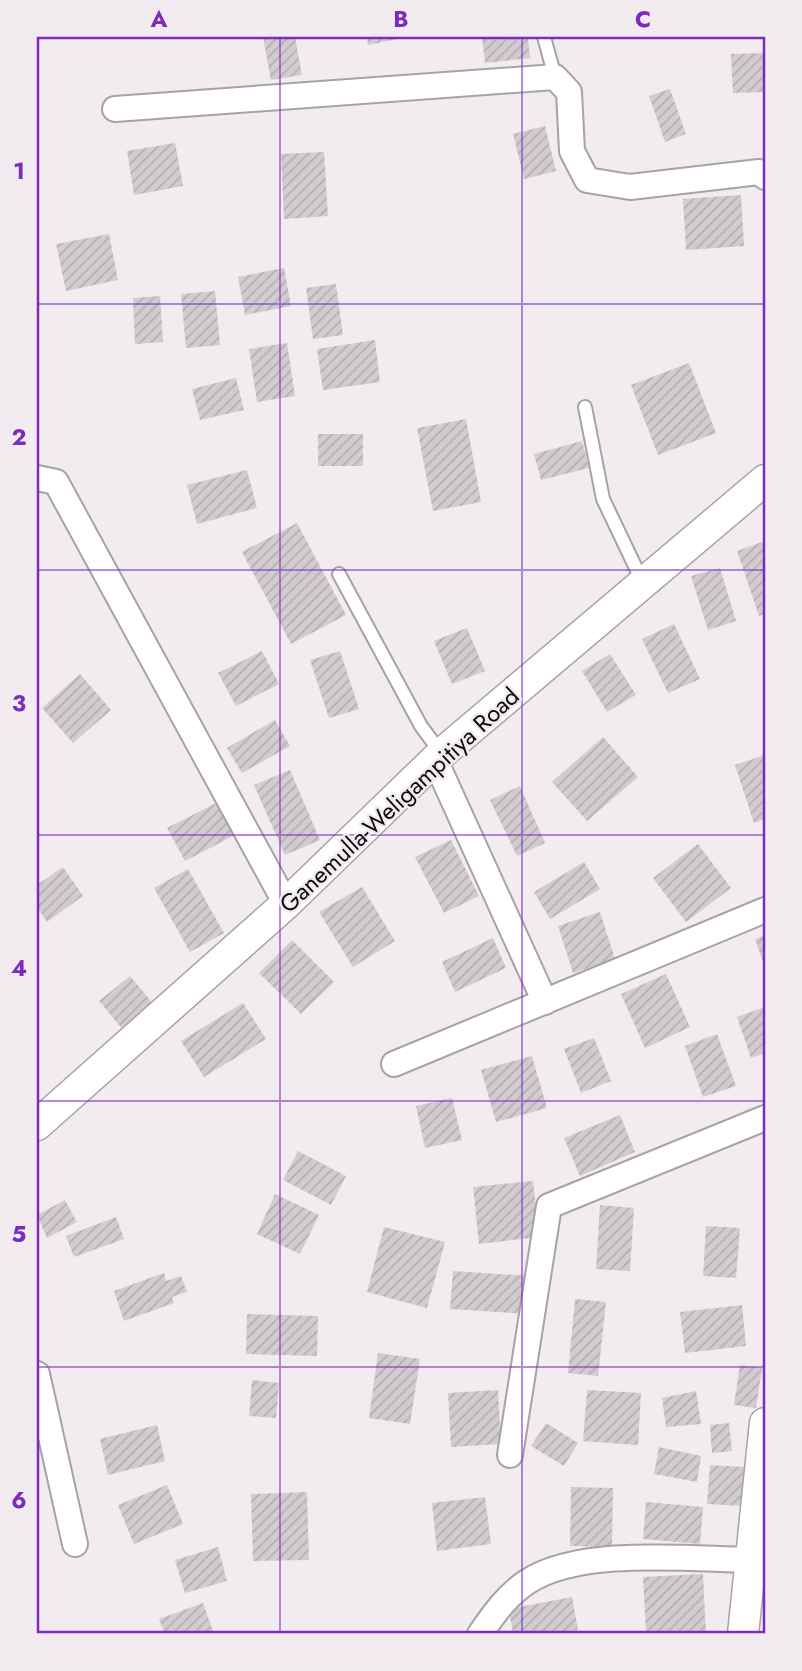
<svg xmlns="http://www.w3.org/2000/svg" width="802" height="1671" font-family="Jost,sans-serif">
  <defs>
    <pattern id="building-hatch" width="6" height="6" patternUnits="userSpaceOnUse" patternTransform="scale(1.75)"><rect width="6" height="6" fill="#d2ccd0"/><path d="M-1 1l2-2M0 6l6-6M5 7l2-2" fill="none" stroke="#b3aeb1"/></pattern>
  </defs>
  <rect width="100%" height="100%" fill="#f2ecf0"/>
  <g fill="url(#building-hatch)">
    <path d="M263,37H295L302,75L271,80Z"/>
    <path d="M367,37H402V38L368,45Z"/>
    <path d="M482,37H528L530,58L485,63Z"/>
    <path d="M765,53V92L733,93L731,54Z"/>
    <path d="M670,89L686,134L665,142L649,96Z"/>
    <path d="M545,126L556,171L524,179L513,134Z"/>
    <path d="M175,143L183,186L134,195L127,151Z"/>
    <path d="M324,152L328,216L284,219L281,154Z"/>
    <path d="M741,195L744,246L686,250L683,199Z"/>
    <path d="M109,234L118,280L66,291L56,244Z"/>
    <path d="M284,268L291,306L245,315L238,277Z"/>
    <path d="M336,284L343,335L313,339L306,288Z"/>
    <path d="M215,291L220,345L186,348L181,294Z"/>
    <path d="M160,296L163,342L135,344L133,298Z"/>
    <path d="M375,340L380,382L323,390L317,349Z"/>
    <path d="M287,343L295,396L257,402L249,349Z"/>
    <path d="M689,363L716,433L658,455L631,385Z"/>
    <path d="M236,378L244,410L200,420L192,389Z"/>
    <path d="M466,419L481,502L433,511L417,428Z"/>
    <rect x="318" y="434" width="45" height="32"/>
    <path d="M582,441L589,468L541,480L534,454Z"/>
    <path d="M247,470L257,508L197,524L187,485Z"/>
    <path d="M297,523L346,615L291,644L242,552Z"/>
    <path d="M765,541V614L759,616L737,551Z"/>
    <path d="M720,568L736,621L708,630L691,576Z"/>
    <path d="M674,624L700,679L668,693L642,639Z"/>
    <path d="M467,628L485,671L452,684L434,641Z"/>
    <path d="M262,651L279,684L236,706L218,673Z"/>
    <path d="M340,651L359,709L329,718L310,660Z"/>
    <path d="M610,654L636,695L607,712L582,671Z"/>
    <path d="M80,674L111,710L73,743L42,708Z"/>
    <path d="M275,720L290,746L242,773L227,748Z"/>
    <path d="M603,737L638,777L587,821L552,782Z"/>
    <path d="M765,755V819L754,823L735,765Z"/>
    <path d="M290,770L320,840L285,855L254,785Z"/>
    <path d="M520,786L545,843L517,856L490,800Z"/>
    <path d="M218,802L235,835L185,861L167,828Z"/>
    <path d="M451,840L479,896L444,913L415,857Z"/>
    <path d="M698,844L731,888L686,922L653,878Z"/>
    <path d="M584,862L600,889L550,919L534,892Z"/>
    <path d="M63,867L83,896L47,922L37,907V885Z"/>
    <path d="M188,869L224,933L190,952L154,888Z"/>
    <path d="M362,887L395,941L353,967L319,912Z"/>
    <path d="M600,912L615,959L573,973L558,926Z"/>
    <path d="M765,935V968L755,939Z"/>
    <path d="M493,938L506,968L455,992L442,962Z"/>
    <path d="M292,940L334,982L301,1014L259,973Z"/>
    <path d="M666,974L690,1027L645,1048L621,994Z"/>
    <path d="M130,976L155,1006L124,1031L99,1001Z"/>
    <path d="M243,1003L266,1039L204,1077L181,1041Z"/>
    <path d="M765,1007V1053L751,1058L737,1017Z"/>
    <path d="M717,1034L736,1086L703,1097L685,1046Z"/>
    <path d="M594,1038L611,1081L581,1093L564,1049Z"/>
    <path d="M532,1056L547,1108L496,1122L481,1070Z"/>
    <path d="M452,1098L462,1140L425,1148L416,1106Z"/>
    <path d="M620,1115L635,1152L580,1176L564,1138Z"/>
    <path d="M298,1151L346,1176L331,1205L283,1180Z"/>
    <path d="M533,1181L539,1237L479,1244L473,1187Z"/>
    <path d="M275,1194L319,1215L300,1254L257,1234Z"/>
    <path d="M65,1200L77,1222L47,1238L37,1215Z"/>
    <path d="M600,1205L634,1208L630,1271L596,1269Z"/>
    <path d="M116,1217L124,1239L74,1257L66,1236Z"/>
    <path d="M706,1226L740,1228L736,1278L703,1276Z"/>
    <path d="M384,1227L445,1242L427,1308L367,1292Z"/>
    <path d="M453,1271L531,1276L528,1314L450,1309Z"/>
    <path d="M164,1273L166,1281L181,1276L187,1292L172,1297L174,1303L124,1321L114,1291Z"/>
    <path d="M575,1299L606,1302L598,1376L568,1373Z"/>
    <path d="M742,1305L746,1346L685,1353L680,1312Z"/>
    <path d="M247,1314L318,1316L317,1356L246,1354Z"/>
    <path d="M378,1353L420,1359L410,1424L369,1418Z"/>
    <path d="M740,1365L762,1368L756,1408L734,1405Z"/>
    <path d="M252,1380L279,1383L276,1418L249,1416Z"/>
    <path d="M498,1390L501,1444L451,1447L448,1393Z"/>
    <path d="M587,1390L641,1393L638,1445L583,1441Z"/>
    <path d="M696,1391L701,1424L666,1427L662,1398Z"/>
    <path d="M546,1423L578,1443L564,1466L531,1446Z"/>
    <path d="M729,1423L732,1451L712,1453L710,1425Z"/>
    <path d="M157,1425L165,1461L108,1475L100,1439Z"/>
    <path d="M659,1447L701,1456L697,1482L654,1474Z"/>
    <path d="M710,1465L745,1467L743,1506L707,1504Z"/>
    <path d="M167,1485L183,1524L134,1544L118,1505Z"/>
    <path d="M571,1487L613,1488L612,1547L570,1546Z"/>
    <path d="M307,1492L309,1560L253,1561L251,1494Z"/>
    <path d="M485,1497L491,1544L437,1551L432,1503Z"/>
    <path d="M646,1502L703,1507L700,1544L643,1539Z"/>
    <path d="M218,1547L227,1581L185,1593L175,1560Z"/>
    <path d="M703,1574L706,1634H646L643,1577Z"/>
    <path d="M572,1597L578,1630L557,1634H513L509,1609Z"/>
    <path d="M203,1603L214,1634H165L159,1619Z"/>
  </g>
  <g fill="none" stroke-linecap="round" stroke-linejoin="round">
    <defs>
      <g id="service">
        <path d="M544,37L555,77"/>
        <path d="M585,407L603,499L643,583"/>
        <path d="M339,574L421,726L441,753"/>
      </g>
      <g id="minor">
        <path d="M115,109L555,77L569,92L572,151L587,180L630,187L759,172L765,177"/>
        <path d="M37,478L56,482L286,904"/>
        <path d="M435,760L545,1002"/>
        <path d="M394,1064L765,910"/>
        <path d="M37,1374L75,1544"/>
        <path d="M510,1455L549,1206L765,1118"/>
        <path d="M480,1634C494,1614 506,1596 527,1582C580,1547 688,1559 750,1560"/>
      </g>
      <g id="tertiary">
        <path d="M37,1125L286,904L441,754L765,480"/>
        <path d="M743,1634L765,1423"/>
      </g>
    </defs>
    <use href="#service" stroke="#a8a2a6" stroke-width="16"/>
    <use href="#minor" stroke="#a8a2a6" stroke-width="28"/>
    <use href="#tertiary" stroke="#a8a2a6" stroke-width="33"/>
    <use href="#service" stroke="#fff" stroke-width="12"/>
    <use href="#minor" stroke="#fff" stroke-width="24"/>
    <use href="#tertiary" stroke="#fff" stroke-width="30"/>
  </g>
  <path fill="none" stroke="#7b2cbf" stroke-width="2" stroke-opacity="0.55" d="M280,37V1634M522,37V1634M37,304H765M37,570H765M37,835H765M37,1101H765M37,1367H765"/>
  <g text-anchor="middle" dominant-baseline="central" stroke-width="5" stroke-linejoin="round" paint-order="stroke">
    <g font-size="24" fill="#0d0b0d" stroke="#f2ecf0">
      <text transform="translate(399 800) rotate(-43)">Ganemulla-Weligampitiya Road</text>
    </g>
  </g>
  <rect width="802" height="1671" fill="none" stroke="#f2ecf0" stroke-width="77"/>
  <rect x="38" y="38" width="726" height="1594" fill="none" stroke="#7b2cbf" stroke-width="2.5"/>
  <g font-size="23" text-anchor="middle" font-weight="bold" fill="#7b2cbf">
    <text x="159" y="27">A</text>
    <text x="401" y="27">B</text>
    <text x="643" y="27">C</text>
    <text x="19" y="179">1</text>
    <text x="19" y="445">2</text>
    <text x="19" y="711">3</text>
    <text x="19" y="976">4</text>
    <text x="19" y="1242">5</text>
    <text x="19" y="1508">6</text>
  </g>
</svg>
